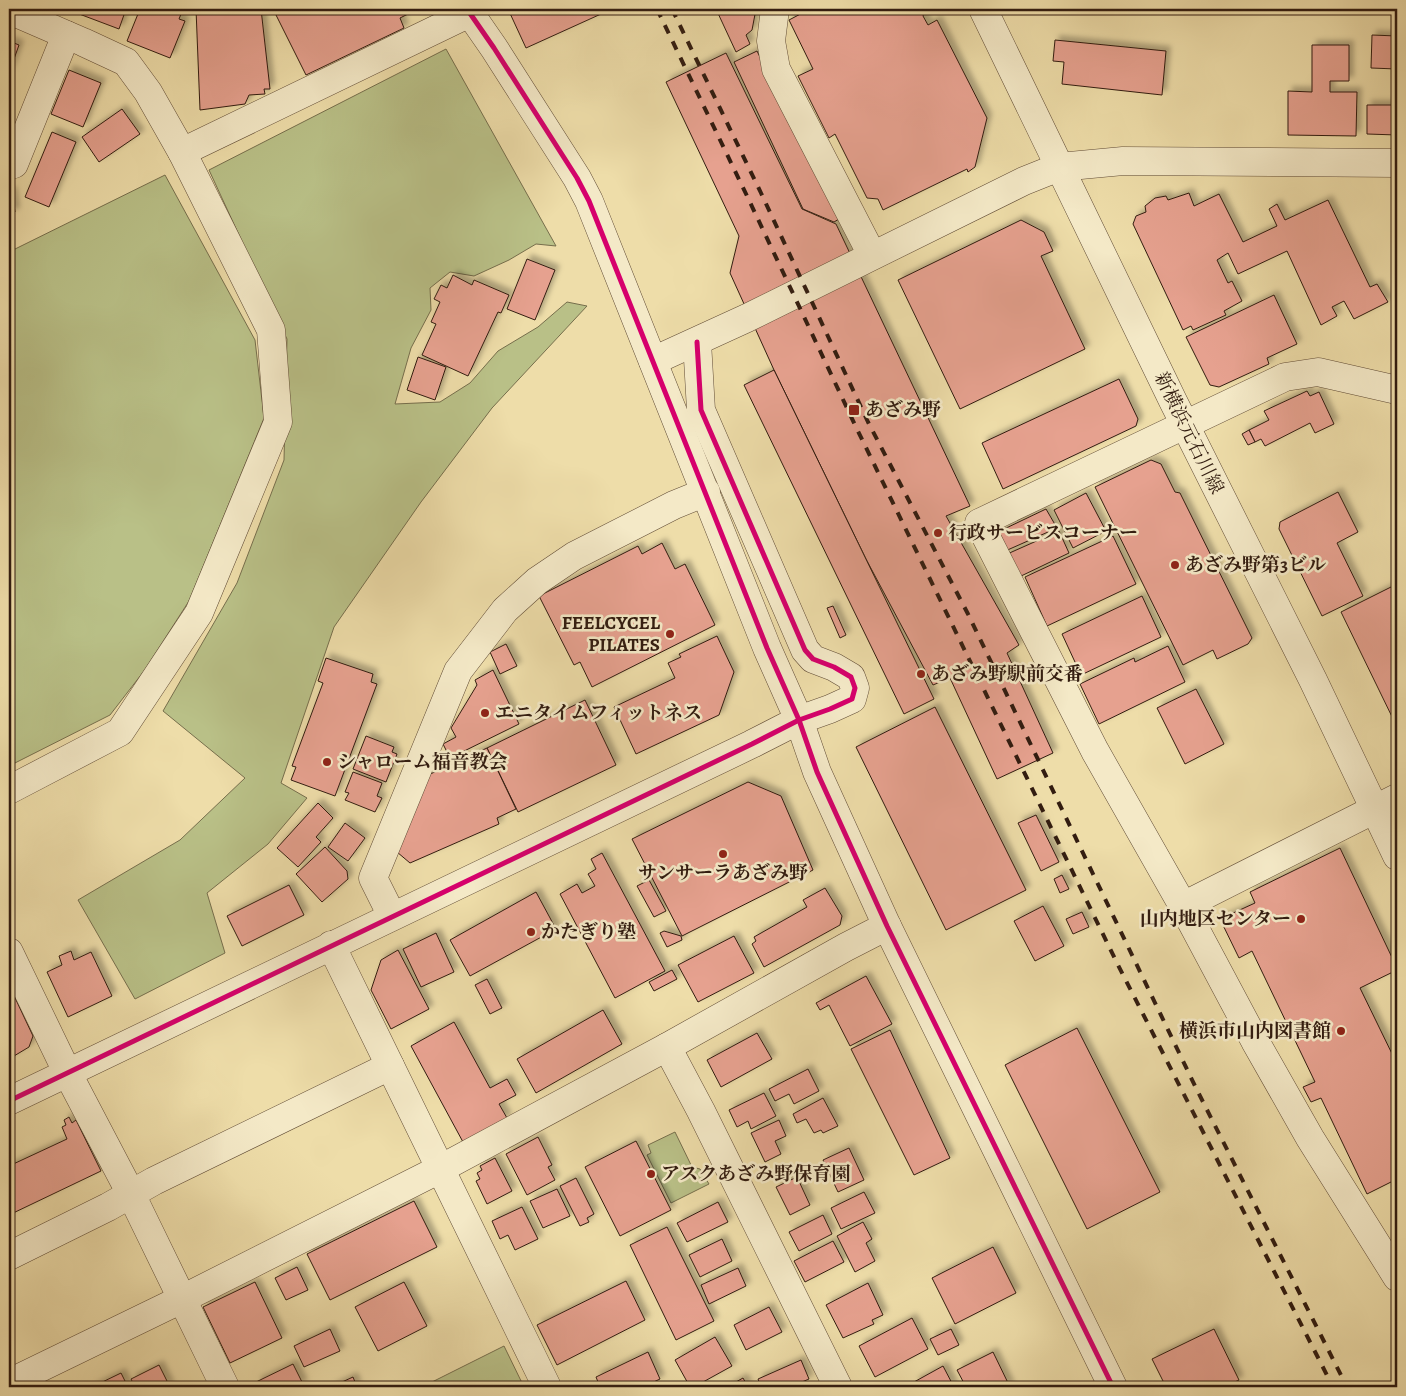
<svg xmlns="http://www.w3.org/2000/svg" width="1406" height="1396" font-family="Alegreya,'Noto Serif JP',serif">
  <defs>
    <filter id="shadow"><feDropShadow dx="4.5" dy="-4.5" stdDeviation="2.5" flood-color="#0004"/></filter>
  </defs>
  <rect width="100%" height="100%" fill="#eedda9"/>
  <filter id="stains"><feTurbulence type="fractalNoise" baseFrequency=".004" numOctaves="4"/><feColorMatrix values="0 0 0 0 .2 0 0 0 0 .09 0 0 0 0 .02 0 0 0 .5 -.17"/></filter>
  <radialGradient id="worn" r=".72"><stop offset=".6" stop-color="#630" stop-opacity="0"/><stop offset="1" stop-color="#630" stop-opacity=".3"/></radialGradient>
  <g fill="#b9c087" stroke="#766e4c">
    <path d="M446,49L556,246L536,244L509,260L474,276L450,272L430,288L431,310L411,348L395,404L440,402L470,383L498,351L538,327L567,302L587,306L492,408L421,502L334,627L281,783L307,798L268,844L207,893L225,953L135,999L78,900L180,840L245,778L163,711L237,583L284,460L287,339L209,170Z"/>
    <path d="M165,175L255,340L264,418L189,601L144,671L110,715L9,766V252Z"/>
    <path d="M675,1132L692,1167L700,1169L709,1184L671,1203L647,1155L651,1153L648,1145Z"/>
    <path d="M504,1346L524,1387H422Z"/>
  </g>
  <g fill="#e6a18f" stroke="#321c10" filter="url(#shadow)">
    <path d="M66,9H126L119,29Z"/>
    <path d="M140,9H183L179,19L185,21L170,58L127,41Z"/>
    <path d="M196,9H261L270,89H264L265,94L249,95L245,104L200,110Z"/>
    <path d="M273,9H410L412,12L400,18L404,28L306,75Z"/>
    <path d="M508,9H612L526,48Z"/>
    <path d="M716,9H756L752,30L746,35L750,44L736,52Z"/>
    <path d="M810,9H925L923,16L928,25L937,20L987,118L975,167L968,172L967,169L883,210L878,199L867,198L835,134L829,138L798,76L813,69L789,20Z"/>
    <path d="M1372,35L1397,36V69L1371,68Z"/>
    <path d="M1055,40L1166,51L1162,95L1062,84L1064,62L1053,61Z"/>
    <path d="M9,41L19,45L9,73Z"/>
    <path d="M1312,45H1349V81H1330V92H1357L1356,136L1288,135V91L1312,92Z"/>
    <path d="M757,51L839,219L834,222L803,209L734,62Z"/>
    <path d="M726,53L802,209L836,224L970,506L946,516L1019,645L1007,653L1053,753L997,779L950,678L933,685L866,559L774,370L730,273L739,236L666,82Z"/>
    <path d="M69,70L101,83L83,127L51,114Z"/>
    <path d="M1367,105H1397V135L1367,134Z"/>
    <path d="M122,109L140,134L99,162L82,137Z"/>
    <path d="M52,132L76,142L49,207L25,197Z"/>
    <path d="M9,191L12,192L15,212L9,214Z"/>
    <path d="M1189,193L1194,206L1219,194L1243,242L1277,226L1269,209L1277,204L1285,220L1328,200L1370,287L1377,284L1388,302L1354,319L1344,301L1332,307L1337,316L1321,325L1287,251L1238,274L1228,253L1217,260L1228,283L1232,281L1242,301L1224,311L1226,315L1193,330L1191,326L1183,330L1133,224L1136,216L1146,212L1145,206L1155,198L1166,196L1168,200Z"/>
    <path d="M1021,220L1044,232L1053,251L1041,256L1085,349L960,409L898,280Z"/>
    <path d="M527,259L555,270L535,320L507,309Z"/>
    <path d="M453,275L472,285L474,280L509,295L501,313L498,312L468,376L422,355L436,324L431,322L440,302L434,299L441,285L447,288Z"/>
    <path d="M1274,295L1297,344L1267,358L1269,364L1219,387L1210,385L1186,337Z"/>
    <path d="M418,357L446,367L435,400L407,390Z"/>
    <path d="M774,370L934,699L904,714L744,385Z"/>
    <path d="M1119,379L1138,419L1136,426L1003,489L982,443Z"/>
    <path d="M1307,391L1310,396L1319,392L1334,424L1315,433L1310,423L1265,446L1261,439L1255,442L1249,430L1269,420L1264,411Z"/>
    <path d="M1249,430L1255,442L1248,445L1242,434Z"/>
    <path d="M1151,460L1161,464L1175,492L1180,493L1252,638L1248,644L1217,659L1213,650L1183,665L1095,487Z"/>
    <path d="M1338,492L1358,532L1337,543L1363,596L1322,616L1279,529L1280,522Z"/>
    <path d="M1086,493L1106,531L1073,548L1054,510Z"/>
    <path d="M1046,509L1057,528L1003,552L997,538L1000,531Z"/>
    <path d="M1059,531L1069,553L1019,577L1005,555Z"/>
    <path d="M1113,536L1136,584L1047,626L1025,577Z"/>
    <path d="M662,543L675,569L685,564L715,625L592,687L580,662L574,665L539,596L638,546L642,554Z"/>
    <path d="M1397,584V727L1341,612Z"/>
    <path d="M1142,596L1161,637L1081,675L1062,634Z"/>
    <path d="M833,606L846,635L840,638L827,608Z"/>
    <path d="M717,636L734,672L719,715L636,754L614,707L675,678L668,663L681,657L679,654Z"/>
    <path d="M506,644L517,666L500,674L490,652Z"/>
    <path d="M1168,646L1185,682L1099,724L1080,684L1134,658L1135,662Z"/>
    <path d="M326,658L373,674L371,682L377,684L335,796L291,780L296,767L292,766L323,683L318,681Z"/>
    <path d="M493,670L519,724L450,758L443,744L456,737L451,728L477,685L475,680Z"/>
    <path d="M1196,689L1224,744L1185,764L1157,708Z"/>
    <path d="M585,700L616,765L518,812L487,748Z"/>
    <path d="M935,707L1026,890L946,930L856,747Z"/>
    <path d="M366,736L394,747L392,752L397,754L386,782L353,769Z"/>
    <path d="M487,748L516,809L497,818L499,824L410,863L397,852L426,776Z"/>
    <path d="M353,772L382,783L377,796L382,798L375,812L345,800L349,793L345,792Z"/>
    <path d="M748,782L781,796L813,870L682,936L632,839Z"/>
    <path d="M318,803L333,818L316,837L321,842L298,867L277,848Z"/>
    <path d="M1036,815L1059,862L1041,871L1018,823Z"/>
    <path d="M345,823L365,838L348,861L328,847Z"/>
    <path d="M325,847L347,871L348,879L322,902L296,874Z"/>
    <path d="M1340,848L1397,968V970L1360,988L1397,1064V1179L1367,1194L1321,1098L1311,1102L1303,1087L1315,1082L1252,951L1239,958L1220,919L1255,903L1250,892Z"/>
    <path d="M602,853L665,971L615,998L560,894L577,884L582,893L595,886L588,874L596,869L591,859Z"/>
    <path d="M1062,875L1069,889L1060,893L1054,879Z"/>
    <path d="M649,880L666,911L654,917L637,886Z"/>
    <path d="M289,885L304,915L242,946L227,916Z"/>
    <path d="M825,888L842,916L840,925L764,967L752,944L756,941L754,937L807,907L803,900Z"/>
    <path d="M536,892L556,929L470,976L450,940Z"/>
    <path d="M1043,906L1064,946L1035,961L1014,921Z"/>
    <path d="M1082,912L1089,927L1073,934L1066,919Z"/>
    <path d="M664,931L681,936L682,940L667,947L660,933Z"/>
    <path d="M436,933L454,972L421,987L403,949Z"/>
    <path d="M734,936L754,973L698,1002L678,965Z"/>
    <path d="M398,950L429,1009L391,1029L371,990L381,960Z"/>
    <path d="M71,951L74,960L91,952L112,996L68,1017L47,972L62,965L59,956Z"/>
    <path d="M672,970L677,979L654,991L649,982Z"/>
    <path d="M866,976L892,1024L850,1046L829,1005L820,1010L816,1003Z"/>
    <path d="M487,979L502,1008L490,1014L475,985Z"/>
    <path d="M9,985L33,1036L29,1047L9,1059Z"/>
    <path d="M603,1010L622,1044L536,1093L517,1059Z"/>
    <path d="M454,1022L490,1088L507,1079L516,1095L499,1104L507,1118L463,1142L411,1046Z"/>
    <path d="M1077,1028L1160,1192L1087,1229L1005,1065Z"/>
    <path d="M890,1030L950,1158L914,1175L851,1049Z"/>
    <path d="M757,1033L772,1059L721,1087L707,1060Z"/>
    <path d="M808,1069L819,1091L794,1104L789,1094L775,1101L769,1089Z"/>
    <path d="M764,1093L776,1116L751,1129L748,1121L737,1127L729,1110Z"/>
    <path d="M823,1098L838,1126L823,1133L821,1130L814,1133L806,1119L797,1123L793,1114Z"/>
    <path d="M69,1117L72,1123L76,1120L101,1171L9,1215V1166L67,1139L62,1127L66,1125L64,1120Z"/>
    <path d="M779,1120L786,1136L775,1141L781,1154L765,1162L751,1133Z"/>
    <path d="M538,1137L552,1165L548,1167L555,1180L527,1195L506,1154Z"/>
    <path d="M636,1141L671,1210L620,1236L585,1167Z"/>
    <path d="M849,1148L864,1180L838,1192L823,1160Z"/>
    <path d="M495,1158L512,1191L487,1204L476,1181L480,1179L477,1173L482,1170L480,1166Z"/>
    <path d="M797,1177L810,1205L790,1215L776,1187Z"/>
    <path d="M576,1178L594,1214L587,1218L589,1222L580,1226L560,1186Z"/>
    <path d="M557,1189L570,1216L543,1228L530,1201Z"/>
    <path d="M864,1192L875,1213L841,1229L831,1208Z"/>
    <path d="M414,1201L437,1247L330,1300L307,1254Z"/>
    <path d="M718,1202L728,1222L687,1242L677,1223Z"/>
    <path d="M522,1207L538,1239L515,1250L508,1235L500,1239L492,1221Z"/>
    <path d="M823,1215L832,1234L799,1251L789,1232Z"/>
    <path d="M863,1222L872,1239L866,1243L875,1261L855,1272L837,1236Z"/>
    <path d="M667,1227L714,1321L676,1340L630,1245Z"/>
    <path d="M722,1239L732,1261L700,1277L689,1255Z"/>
    <path d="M833,1241L844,1262L805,1282L794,1261Z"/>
    <path d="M993,1247L1016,1293L955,1324L932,1278Z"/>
    <path d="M297,1267L308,1290L286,1300L275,1278Z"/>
    <path d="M738,1268L746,1286L709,1304L701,1285Z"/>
    <path d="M626,1281L645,1320L557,1365L537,1325Z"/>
    <path d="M255,1282L282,1338L230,1363L203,1307Z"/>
    <path d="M404,1282L427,1326L378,1351L355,1307Z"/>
    <path d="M868,1283L883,1315L872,1320L874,1324L843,1338L826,1305Z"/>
    <path d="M769,1307L782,1332L746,1350L734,1325Z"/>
    <path d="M912,1318L928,1349L875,1377L859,1346Z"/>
    <path d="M330,1329L340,1351L304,1367L294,1346Z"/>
    <path d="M951,1329L959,1345L938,1355L930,1339Z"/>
    <path d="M1214,1329L1239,1380L1224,1387H1166L1152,1359Z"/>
    <path d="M715,1337L732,1366L694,1387H690L675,1360Z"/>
    <path d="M648,1352L660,1379L643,1387H600L596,1377Z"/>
    <path d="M993,1352L1010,1387H966L957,1370Z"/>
    <path d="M801,1360L809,1379L790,1387H761L758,1379Z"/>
    <path d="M293,1364L303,1384L296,1387H259L256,1382Z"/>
    <path d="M159,1365L170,1387H135L131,1379Z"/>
    <path d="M943,1366L954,1387H917L914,1382Z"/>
    <path d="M121,1373L128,1387H92Z"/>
    <path d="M353,1377L357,1387H331Z"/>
    <path d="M743,1378L748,1387H727Z"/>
  </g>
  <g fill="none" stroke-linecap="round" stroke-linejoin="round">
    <defs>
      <g id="minor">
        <path d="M775,9L771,41L776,69L872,255"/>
        <path d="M9,10L83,42L126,62L148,92L182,152L271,330L278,422L199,613L120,732L9,790"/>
        <path d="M182,152L470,13"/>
        <path d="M9,162L14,164L66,35"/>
        <path d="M697,342L701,410L805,650L813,659L834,667L851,677L855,688L852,699L830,709L799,720"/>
        <path d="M1397,390L1318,372L1285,377L979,523L1095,751L1183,906L1255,1041L1310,1138L1397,1277"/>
        <path d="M1183,906L1397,798"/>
        <path d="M392,916L373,878L458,671L505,610L537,581L574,556L674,505L706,492"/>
        <path d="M331,945L547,1387"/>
        <path d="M9,952L67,1072L131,1194L225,1387"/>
        <path d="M667,1047L701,1111L838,1387"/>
        <path d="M9,1256L108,1207L154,1181L390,1066"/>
        <path d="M9,1383L182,1299L440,1169L667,1047L846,947L887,926"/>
      </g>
      <g id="tertiary">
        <path d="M467,9L494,48L577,178L589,201L767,648L799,720L817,772L887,926L1113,1387"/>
        <path d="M983,9L1173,401L1313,680L1397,856"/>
        <path d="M653,361L747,318L1024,181L1059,167L1123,161L1397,163"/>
        <path d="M9,1101L752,744L799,720"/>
      </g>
    </defs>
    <use href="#minor" stroke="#614c36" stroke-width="29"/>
    <use href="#tertiary" stroke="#614c36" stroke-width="29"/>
    <use href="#minor" stroke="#f4e9c7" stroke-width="28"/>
    <use href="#tertiary" stroke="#f4e9c7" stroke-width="28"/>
    <g stroke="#321c10" stroke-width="4" stroke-dasharray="9 9" stroke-linecap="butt">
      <path d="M657,9L748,198L855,425L1117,963L1333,1387"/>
      <path d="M672,9L761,193L868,422L968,614L1196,1088L1347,1387"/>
    </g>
    <defs>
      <g id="cycleway">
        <path d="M467,9L494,48L577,178L589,201L767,648L799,720L817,772L887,926L1113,1387"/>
        <path d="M9,1101L752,744L799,720L830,709L852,699L855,688L851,677L834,667L813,659L805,650L701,410L697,342"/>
      </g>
    </defs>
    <use href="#cycleway" stroke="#f4e9c7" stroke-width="8"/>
    <use href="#cycleway" stroke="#d6006c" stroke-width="5"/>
  </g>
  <g fill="#8f2418" stroke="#f4e9c7" stroke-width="2">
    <rect x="848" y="404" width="12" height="12" rx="2.5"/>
    <circle cx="938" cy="533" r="5"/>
    <circle cx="1175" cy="565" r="5"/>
    <circle cx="670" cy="634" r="5"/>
    <circle cx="921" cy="674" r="5"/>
    <circle cx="485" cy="713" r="5"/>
    <circle cx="327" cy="762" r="5"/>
    <circle cx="723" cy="854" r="5"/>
    <circle cx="1301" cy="919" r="5"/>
    <circle cx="531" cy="932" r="5"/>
    <circle cx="1341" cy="1031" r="5"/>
    <circle cx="651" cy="1174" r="5"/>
  </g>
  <g text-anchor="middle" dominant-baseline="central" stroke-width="5" stroke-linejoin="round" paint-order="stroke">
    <g font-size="19" font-weight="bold" fill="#321c10" stroke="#f4e9c7" text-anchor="start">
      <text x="865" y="410">あざみ野</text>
      <text x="948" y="533">行政サービスコーナー</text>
      <text x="1185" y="565">あざみ野第3ビル</text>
      <text x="660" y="623" text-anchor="end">FEELCYCEL<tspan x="660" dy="22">PILATES</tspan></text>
      <text x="931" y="674">あざみ野駅前交番</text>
      <text x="495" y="713">エニタイムフィットネス</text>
      <text x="337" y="762">シャローム福音教会</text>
      <text x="723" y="873" text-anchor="middle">サンサーラあざみ野</text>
      <text x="1291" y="919" text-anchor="end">山内地区センター</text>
      <text x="541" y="932">かたぎり塾</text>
      <text x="1331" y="1031" text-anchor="end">横浜市山内図書館</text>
      <text x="661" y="1174">アスクあざみ野保育園</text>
    </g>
    <g font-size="19" fill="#321c10" stroke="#f4e9c7">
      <text transform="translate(1189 433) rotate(64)">新横浜元石川線</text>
    </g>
  </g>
  <rect width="1406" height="1396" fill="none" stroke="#eedda9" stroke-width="30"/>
  <rect x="10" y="10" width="1386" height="1376" fill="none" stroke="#321c10" stroke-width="2.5"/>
  <rect x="15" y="15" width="1376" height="1366" fill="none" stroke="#321c10"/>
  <rect width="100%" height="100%" filter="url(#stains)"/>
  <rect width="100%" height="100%" fill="url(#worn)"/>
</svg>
